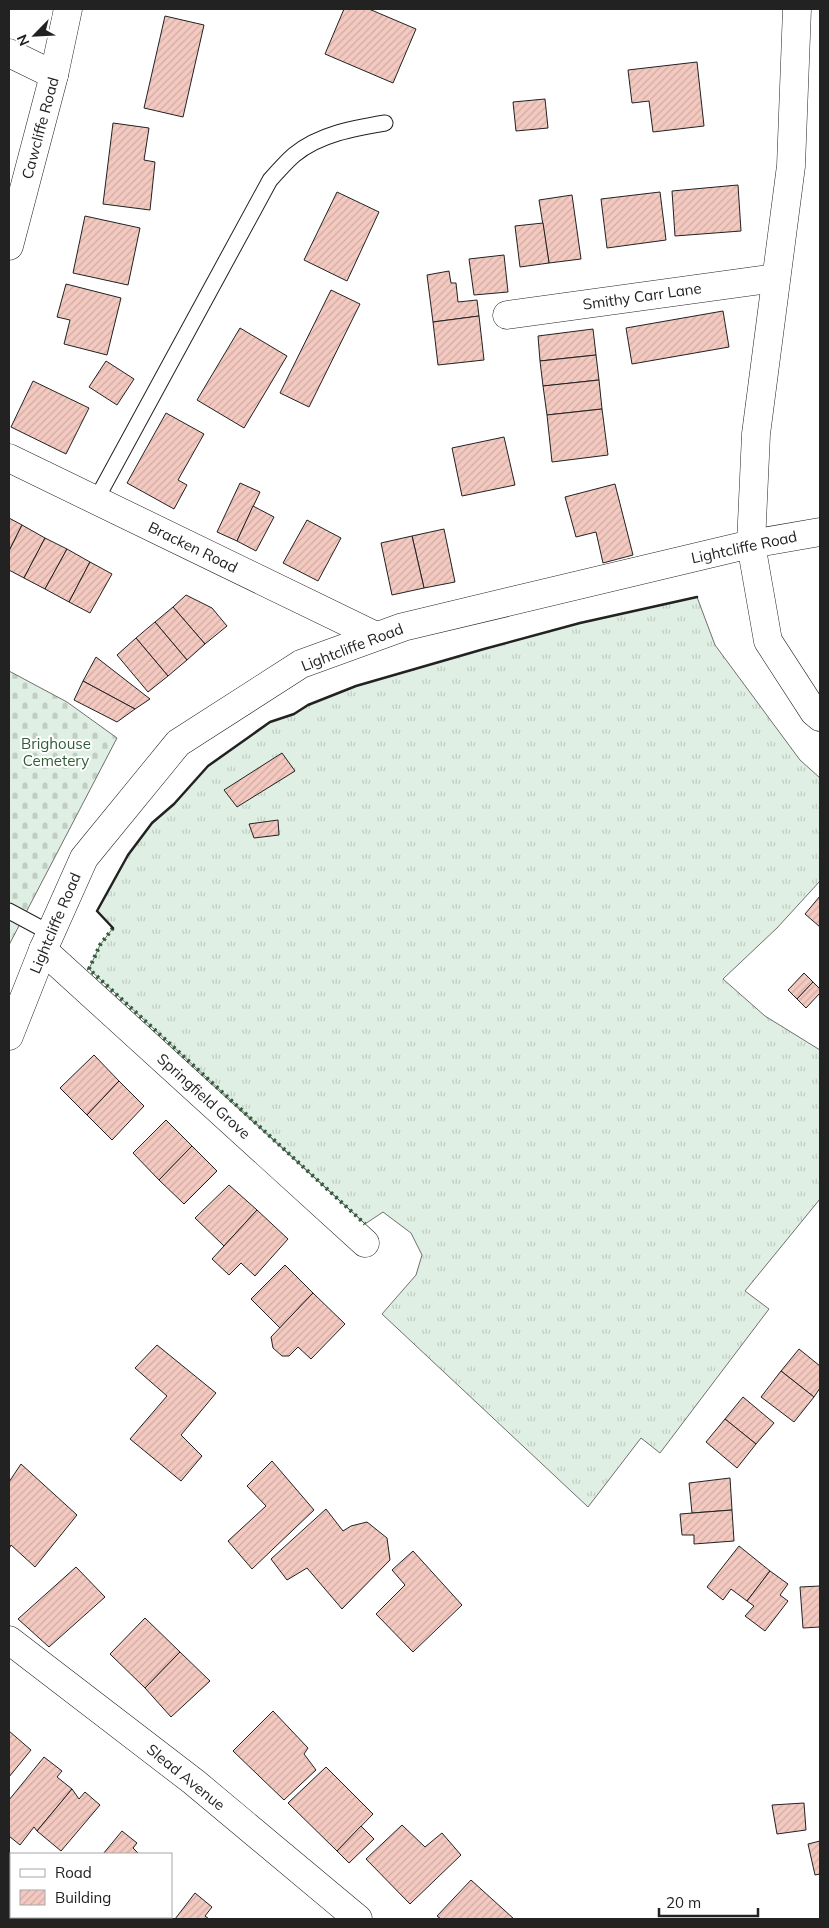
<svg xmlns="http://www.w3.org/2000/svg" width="829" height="1928" font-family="Mulish,sans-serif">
  <defs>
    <pattern id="grass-tufts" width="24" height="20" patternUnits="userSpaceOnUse" patternTransform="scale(1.25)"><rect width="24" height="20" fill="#e0efe3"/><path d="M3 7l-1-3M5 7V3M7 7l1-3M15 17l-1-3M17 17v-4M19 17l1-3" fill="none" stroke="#c0cdc2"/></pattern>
    <pattern id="cemetery-stones" width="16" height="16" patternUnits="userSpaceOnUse" patternTransform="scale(1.25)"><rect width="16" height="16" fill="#e0efe3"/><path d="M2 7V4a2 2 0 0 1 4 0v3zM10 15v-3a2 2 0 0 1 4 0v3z" fill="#c0cdc2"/></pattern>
    <pattern id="building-hatch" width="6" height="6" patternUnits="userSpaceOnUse" patternTransform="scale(1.25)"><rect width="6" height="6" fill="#f3c9c0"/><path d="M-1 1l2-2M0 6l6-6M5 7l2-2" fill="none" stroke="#d0aca5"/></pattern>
  </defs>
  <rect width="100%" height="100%" fill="#fff"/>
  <path fill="url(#grass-tufts)" stroke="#6f6f6f" d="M697,597L715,645L800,760L820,778V881L777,928L723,979L765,1016L820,1050V1199L745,1291L769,1309L660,1453L641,1438L588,1507L382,1314L416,1275L422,1255L411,1233L383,1212L365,1224L89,969L100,945L113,928L97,911L128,855L152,823L174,804L208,766L270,722L294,714L308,705L356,686L484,649L580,623Z"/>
  <path fill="url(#cemetery-stones)" stroke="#6f6f6f" d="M9,671L67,702L117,738L9,945Z"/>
  <g fill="url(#building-hatch)" stroke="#222">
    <path d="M344,9H369L416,29L393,83L325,54Z"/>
    <path d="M165,16L204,25L183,117L144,108Z"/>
    <path d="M697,62L704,126L653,132L649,101L632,103L628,70Z"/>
    <path d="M545,99L548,128L516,131L513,102Z"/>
    <path d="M113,123L149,128L144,160L155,162L150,210L103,204Z"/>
    <path d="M738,185L741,231L675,236L672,191Z"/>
    <path d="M337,192L379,212L347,281L304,260Z"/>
    <path d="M660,192L666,240L607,248L601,199Z"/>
    <path d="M572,195L581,259L549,263L539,200Z"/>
    <path d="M85,216L140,228L128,285L73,273Z"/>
    <path d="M543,223L549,263L520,267L515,226Z"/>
    <path d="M504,255L508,292L474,295L469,259Z"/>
    <path d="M449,271L451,283H456L458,302L477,300L479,316L433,322L427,275Z"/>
    <path d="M66,284L121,298L107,355L64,344L70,320L57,317Z"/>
    <path d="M331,290L360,304L309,407L280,393Z"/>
    <path d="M723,311L729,347L632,364L626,328Z"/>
    <path d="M479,316L484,360L438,365L433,322Z"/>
    <path d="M240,328L287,356L244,428L197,400Z"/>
    <path d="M593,329L596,355L540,361L538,336Z"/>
    <path d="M596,355L599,380L543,386L540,361Z"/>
    <path d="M106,361L134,379L117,405L89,387Z"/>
    <path d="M599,380L602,409L547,415L543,386Z"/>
    <path d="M33,381L89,408L66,454L11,427Z"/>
    <path d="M602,409L608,455L552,462L547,415Z"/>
    <path d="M166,413L204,434L178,480L187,485L174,509L127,483Z"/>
    <path d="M504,437L515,485L462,496L452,448Z"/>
    <path d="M240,483L260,492L237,541L217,532Z"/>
    <path d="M615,484L633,555L603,563L596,532L576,537L565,497Z"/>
    <path d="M253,506L274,517L256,551L237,541Z"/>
    <path d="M9,518L22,525L9,551Z"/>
    <path d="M307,520L341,538L318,581L283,563Z"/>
    <path d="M22,525L45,538L24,578L9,570V551Z"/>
    <path d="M444,529L455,582L424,588L412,536Z"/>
    <path d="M412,536L424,588L392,595L381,543Z"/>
    <path d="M45,538L67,549L45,589L24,578Z"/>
    <path d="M67,549L90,562L69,602L45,589Z"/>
    <path d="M90,562L112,574L90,613L69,602Z"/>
    <path d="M186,595L212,608L227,626L205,644L173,607Z"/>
    <path d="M173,607L205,644L187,660L155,622Z"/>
    <path d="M155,622L187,660L168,676L136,638Z"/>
    <path d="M136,638L168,676L148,692L117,655Z"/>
    <path d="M96,657L150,699L135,709L83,681Z"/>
    <path d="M83,681L135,709L117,722L74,700Z"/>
    <path d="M282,753L295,771L237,807L224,790Z"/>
    <path d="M278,820L279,835L254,838L249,824Z"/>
    <path d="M820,896V927L805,914Z"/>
    <path d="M804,973L813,982L797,999L788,990Z"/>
    <path d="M813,982L820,989V993L806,1008L797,999Z"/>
    <path d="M94,1055L119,1081L87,1115L60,1088Z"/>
    <path d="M119,1081L144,1106L112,1140L87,1115Z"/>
    <path d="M166,1120L192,1146L159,1180L133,1153Z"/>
    <path d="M192,1146L217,1171L184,1204L159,1180Z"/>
    <path d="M229,1185L257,1210L224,1246L195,1218Z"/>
    <path d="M257,1210L288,1239L255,1276L241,1263L229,1275L212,1259Z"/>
    <path d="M285,1265L313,1293L280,1328L251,1299Z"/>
    <path d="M313,1293L345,1324L311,1359L298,1347L289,1356H282L273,1348L271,1337Z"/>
    <path d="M157,1345L216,1393L181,1435L202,1456L181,1481L130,1439L167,1396L135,1368Z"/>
    <path d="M799,1349L820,1366V1388L814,1397L781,1371Z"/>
    <path d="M781,1371L814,1397L794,1422L761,1397Z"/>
    <path d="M743,1397L774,1423L756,1444L725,1419Z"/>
    <path d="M725,1419L756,1444L737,1468L706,1442Z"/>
    <path d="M272,1461L314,1510L252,1569L228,1541L266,1506L247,1486Z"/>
    <path d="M21,1464L77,1515L35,1567L11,1545L9,1549V1482Z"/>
    <path d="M730,1478L732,1510L692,1513L689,1483Z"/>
    <path d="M326,1509L343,1531L351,1526L367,1522L387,1538L390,1560L342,1609L307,1568L287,1580L271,1559Z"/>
    <path d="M732,1510L734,1541L694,1544V1535H682L680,1514Z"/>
    <path d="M739,1546L770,1571L747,1601L731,1589L723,1600L707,1587Z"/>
    <path d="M413,1551L462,1605L413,1652L376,1614L405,1585L392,1570Z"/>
    <path d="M76,1567L105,1597L49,1647L18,1619Z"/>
    <path d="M770,1571L788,1584L780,1595L788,1601L765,1631L745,1616L754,1606L747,1601Z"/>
    <path d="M820,1586V1627L803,1628L800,1587Z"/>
    <path d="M145,1618L180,1652L145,1688L110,1654Z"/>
    <path d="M180,1652L210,1681L171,1717L145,1688Z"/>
    <path d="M273,1711L308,1748L304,1754L316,1770L284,1800L233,1751Z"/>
    <path d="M9,1731L31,1750L9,1777Z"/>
    <path d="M44,1757L62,1771L57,1777L72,1789L37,1831L34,1827L20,1845L9,1836V1800Z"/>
    <path d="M326,1767L373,1814L337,1851L288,1803Z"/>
    <path d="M72,1789L79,1799L85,1792L100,1805L61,1851L37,1831Z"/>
    <path d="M804,1803L806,1830L777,1834L772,1805Z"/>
    <path d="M402,1825L425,1847L442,1833L461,1855L410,1904L366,1859Z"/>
    <path d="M361,1826L374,1839L349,1863L337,1851Z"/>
    <path d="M122,1831L137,1843L133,1848L139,1854H103Z"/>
    <path d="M820,1841V1874L815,1875L808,1844Z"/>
    <path d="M471,1880L514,1919H441L437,1916Z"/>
    <path d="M195,1893L212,1907L205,1916L209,1919H175Z"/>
  </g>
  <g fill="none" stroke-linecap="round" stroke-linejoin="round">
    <defs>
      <g id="lane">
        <path d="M96,500L270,180C278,171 286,162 294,155C319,134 355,128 385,123"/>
        <path d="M9,911L50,933"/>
      </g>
      <g id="street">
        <path d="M797,9L791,166L756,434L751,544L768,641L814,712L820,717"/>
        <path d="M9,53L54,75"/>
        <path d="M9,246L54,75L68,9"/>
        <path d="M507,315L776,278"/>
        <path d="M9,458L376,636"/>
        <path d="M43,950L365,1243"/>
        <path d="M9,1036L43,950L84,858L178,743L301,664L403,627L751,544L820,532"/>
        <path d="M9,1640L194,1782L358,1919"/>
      </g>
    </defs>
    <use href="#lane" stroke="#222" stroke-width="17"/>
    <use href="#street" stroke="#222" stroke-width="29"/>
    <use href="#lane" stroke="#fff" stroke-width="15"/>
    <use href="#street" stroke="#fff" stroke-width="28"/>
    <path stroke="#2f5e38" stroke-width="4" stroke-dasharray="2.5 4" stroke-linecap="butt" d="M113,928L100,945L89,969L365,1224"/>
    <path stroke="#222" stroke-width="2.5" d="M113,928L97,911L128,855L152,823L174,804L208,766L270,722L294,714L308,705L356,686L484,649L580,623L697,597"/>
  </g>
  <g text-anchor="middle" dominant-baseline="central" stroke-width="4" stroke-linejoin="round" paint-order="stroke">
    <g font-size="15" fill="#222" stroke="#fff">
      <text transform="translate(40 128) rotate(-75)">Cawcliffe Road</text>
      <text transform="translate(642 296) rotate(-8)">Smithy Carr Lane</text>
      <text transform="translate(193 547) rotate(26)">Bracken Road</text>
      <text transform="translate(744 547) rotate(-12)">Lightcliffe Road</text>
      <text transform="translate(352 647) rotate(-21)">Lightcliffe Road</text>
      <text transform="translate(55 923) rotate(-67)">Lightcliffe Road</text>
      <text transform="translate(204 1096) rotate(42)">Springfield Grove</text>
      <text transform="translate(186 1777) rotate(39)">Slead Avenue</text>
    </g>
    <g font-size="15" fill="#2f5e38" stroke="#fff">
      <text x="56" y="743">Brighouse<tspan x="56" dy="17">Cemetery</tspan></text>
    </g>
  </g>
  <rect width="829" height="1928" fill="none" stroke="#222222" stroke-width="20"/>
  <rect x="10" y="1853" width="162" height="65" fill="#ffffff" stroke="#a7a7a7"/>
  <rect x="20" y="1869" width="25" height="8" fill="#ffffff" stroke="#a7a7a7"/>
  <text x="55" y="1878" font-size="15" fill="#222222">Road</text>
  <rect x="20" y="1890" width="25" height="15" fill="url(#building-hatch)" stroke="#a7a7a7"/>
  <text x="55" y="1903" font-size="15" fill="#222222">Building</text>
  <g transform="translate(35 35) rotate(246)" stroke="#ffffff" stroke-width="4" paint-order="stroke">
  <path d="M0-4L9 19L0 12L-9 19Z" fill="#222222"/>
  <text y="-8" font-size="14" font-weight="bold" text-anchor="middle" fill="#222222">N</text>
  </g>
  <path d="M659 1908v8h99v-8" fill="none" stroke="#222222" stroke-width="2.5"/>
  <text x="666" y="1908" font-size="15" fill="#222222" stroke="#ffffff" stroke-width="4" paint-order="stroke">20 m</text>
</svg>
